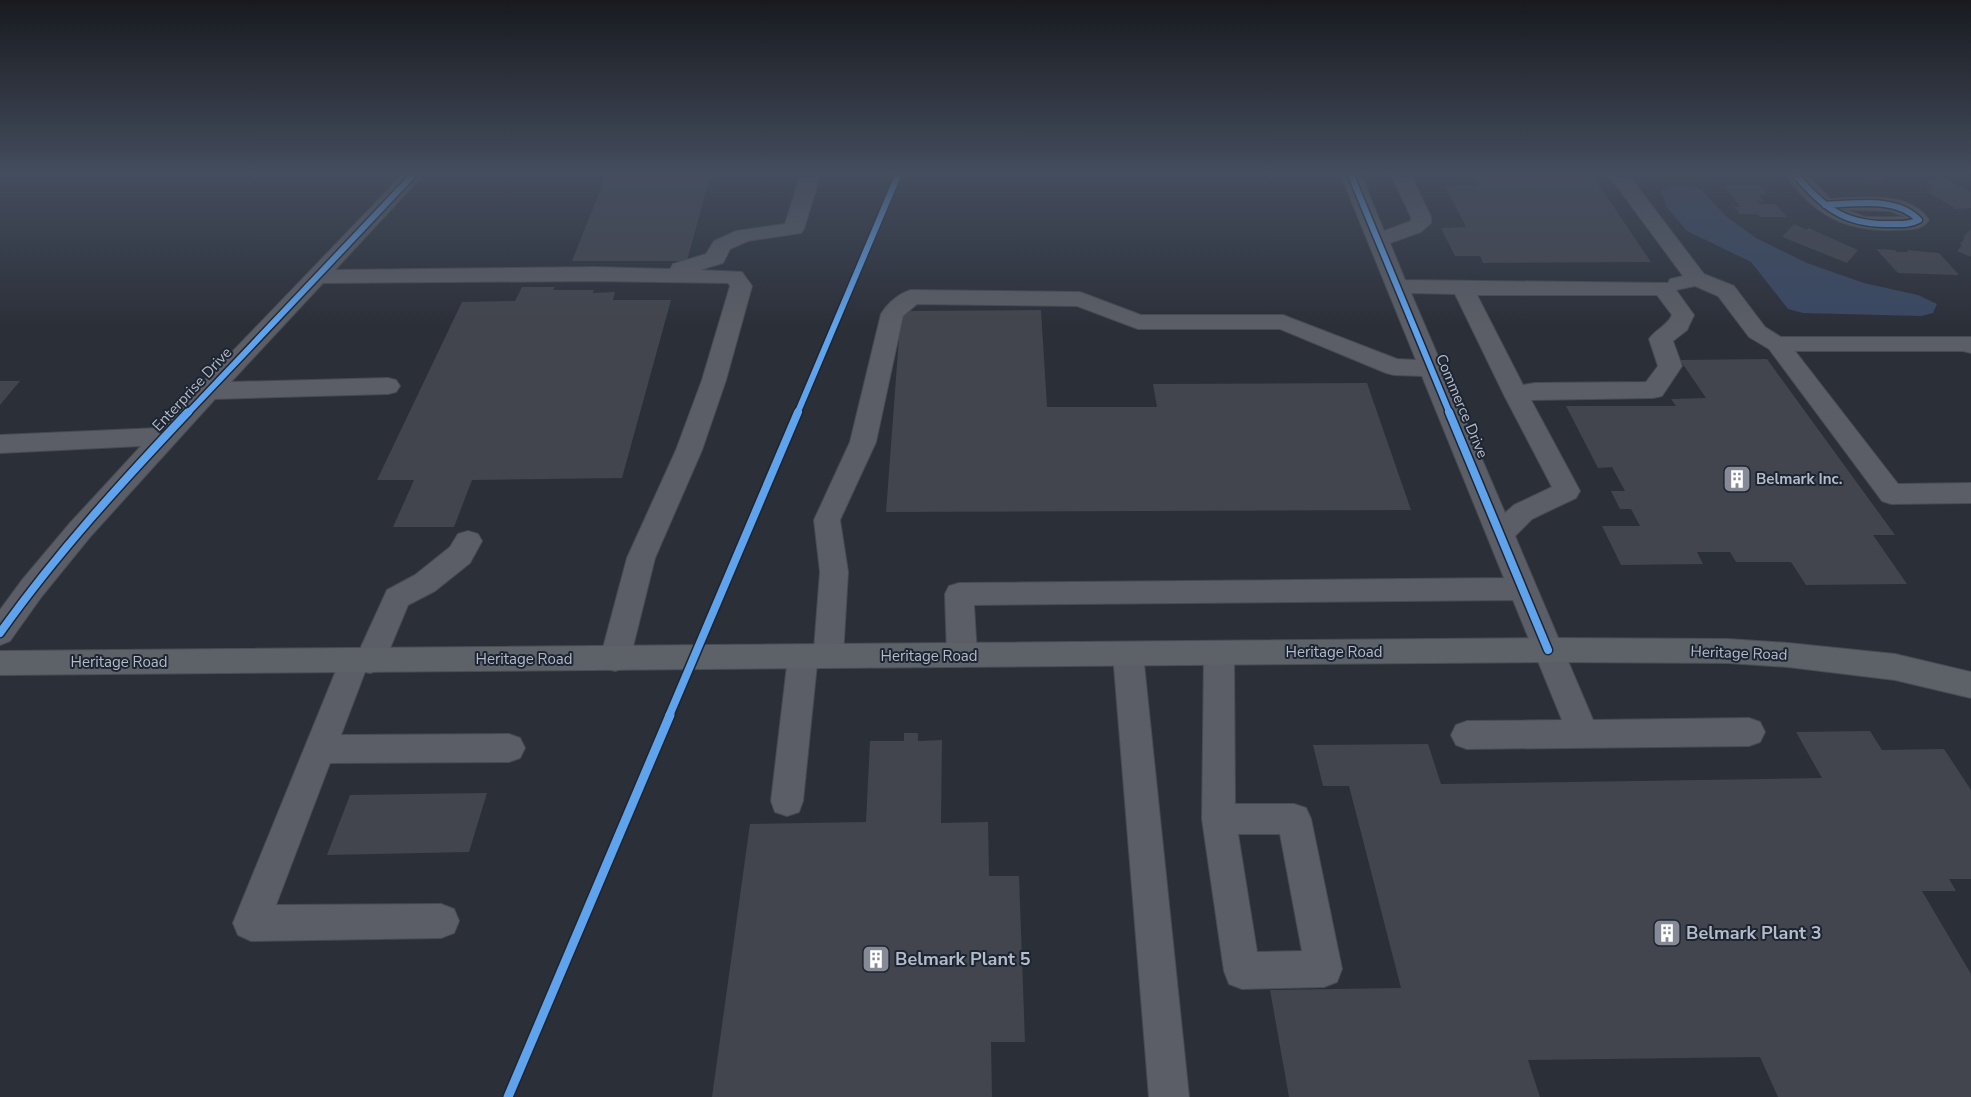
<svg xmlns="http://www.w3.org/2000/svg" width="1971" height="1097" font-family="'Nunito Sans',sans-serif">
  <rect width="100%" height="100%" fill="#2b2f38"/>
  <path fill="#394862" d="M1672,187H1693L1701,190L1727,217L1756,238L1807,263L1864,283L1918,295L1937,304L1933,313L1921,316L1803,313L1788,309L1751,262L1687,231L1666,206L1661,190Z"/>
  <g fill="#42454d">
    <path d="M607,173H711L687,261H572Z"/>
    <path d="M1473,173H1591L1651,262L1483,263L1480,256H1455L1441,228L1466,227L1445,186L1480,185Z"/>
    <path d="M1842,173H1880L1886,180H1867L1863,176H1844Z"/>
    <path d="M1941,177L1971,192V208L1956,209L1926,191L1933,190L1930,188L1934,187L1925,182Z"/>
    <path d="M1759,185L1767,194L1759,195L1764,201H1758L1760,204H1775L1787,217H1760L1757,214H1740L1734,207H1741L1723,186Z"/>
    <path d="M1794,224L1807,230L1808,228L1811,229L1858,250L1847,263L1782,237Z"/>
    <path d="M1971,229V257L1957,251L1962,245L1960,244L1965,238L1963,237Z"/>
    <path d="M1876,249L1895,250L1897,252H1908L1907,250L1939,253L1959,275L1898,273Z"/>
    <path d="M522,287H555L553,290H594L593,293L615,292L613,300H671L622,478L472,480L454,527H393L414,480H377L462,302L515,301Z"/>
    <path d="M1041,310L1047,407H1157L1153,384L1367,383L1411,510L886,512L901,311Z"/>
    <path d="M1767,359L1895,535H1873L1907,584L1806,585L1791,562H1736L1730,552H1697L1703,564L1621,565L1602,526H1640L1631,509H1620L1611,491H1625L1612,467L1598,468L1566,406H1676L1671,399L1706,398L1680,360Z"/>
    <path d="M0,381H20L0,405Z"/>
    <path d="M1870,731L1882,750L1944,749L1971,790V879H1949L1956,891H1922L1971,974V1097H1778L1760,1057L1528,1060L1540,1097H1289L1270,990L1401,988L1349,786H1323L1313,745L1428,744L1441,784L1822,778L1796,732Z"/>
    <path d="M904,733H918V741L942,740L941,823L988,822L989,876H1019L1025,1042H991L992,1097H712L750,824L866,822L870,741H904Z"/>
    <path d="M487,793L469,852L327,855L350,795Z"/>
  </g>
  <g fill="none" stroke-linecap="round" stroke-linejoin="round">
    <defs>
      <g id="minor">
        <path d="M404,173H425L335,270L594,267L670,269L673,264L706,254L714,241L736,231L785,224L801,173H821L804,229L801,233L748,241L730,249L723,263L700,270L742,272L752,286L726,380L702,450L655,558L630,659L626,668L615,671L604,668L600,659L627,558L676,450L702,380L730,286L728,283L594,281L323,283L231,382L388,378L396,380L400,386L396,392L388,394L215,399L90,537L42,596L10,641L0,645V610L22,580L70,523L141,446L0,453V435L159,428Z"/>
        <path d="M1340,173H1360L1384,231L1411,221V217L1390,173H1410L1431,217V223L1421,232L1390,243L1405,280L1668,283L1670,279L1683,276L1607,173H1627L1704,274L1734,286L1765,327L1781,337H1971V353L1963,351H1795L1898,484L1971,483V503L1891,504L1882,501L1769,349L1749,337L1718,296L1695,286L1676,290L1694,315L1687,330L1673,341L1682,366L1662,396L1653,398L1531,400L1580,491L1576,498L1532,519L1515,536L1593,720L1749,718L1760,722L1765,732L1760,742L1749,746L1467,749L1456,745L1451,735L1456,725L1467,721L1562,720L1513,600L974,605L977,655L973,664L962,667L951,664L947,655L945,594L949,586L959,583L1504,578L1422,376L1394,375L1386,373L1280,329H1138L1077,306L917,304L903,316L876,442L840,520L848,572L843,656L839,665L828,668L817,664L803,801L799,812L787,816L775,812L771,801L788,657L792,648L803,645L814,649L820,572L814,520L850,442L881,314C887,304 899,293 911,290L1080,292L1141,315H1283L1397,359L1416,360ZM1411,293L1455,294L1504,395L1552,487L1514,505L1505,513ZM1477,295H1657L1672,315C1667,326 1656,329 1649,339L1658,366L1646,382L1535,383L1523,385Z"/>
        <path d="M1784,173H1805L1830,199C1861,198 1909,190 1929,220C1922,231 1909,229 1897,230C1846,232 1814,216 1784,173ZM1846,210L1890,211L1905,217H1866Z"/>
        <path d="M468,531L478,534L482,541L470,563L435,591L408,605L381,670L370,673L365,672L341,735L509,734L520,738L525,748L520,758L509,762L330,763L276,905L441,904L454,909L459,921L454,933L441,938L251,941L238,935L233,923L344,651L355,648L360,649L387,590L415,575L450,547L458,534Z"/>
        <path d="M1219,641L1230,644L1234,653L1235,804H1294L1306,808L1311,819L1342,969L1337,982L1324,987L1242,989L1229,984L1224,971L1202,819L1204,653L1208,644ZM1238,834H1280L1302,951L1257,952Z"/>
        <path d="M1128,642L1139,645L1143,654L1189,1097H1149L1113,654L1117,645Z"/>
      </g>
      <path id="major" d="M1548,638L1728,639L1788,643L1895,654L1971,672V698L1895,680L1788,667L1728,663L1548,662L0,675V651Z"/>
    </defs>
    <use href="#minor" stroke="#464a51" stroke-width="2"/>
    <use href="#major" stroke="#484c55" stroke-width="2"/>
    <path stroke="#585d63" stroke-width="2.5" stroke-dasharray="3 3" stroke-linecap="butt" d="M797,414L899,173"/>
    <g stroke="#585d63" stroke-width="3" stroke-dasharray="4 4" stroke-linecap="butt">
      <path d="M703,636L798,412"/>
      <path d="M669,716L685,679"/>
    </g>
    <path stroke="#585d63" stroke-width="4" stroke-dasharray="5 5" stroke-linecap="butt" d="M508,1097L670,715"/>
    <use href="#minor" fill="#5b5e66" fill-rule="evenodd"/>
    <use href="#major" fill="#5d6168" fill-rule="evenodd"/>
    <defs>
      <g id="cycleway-far2">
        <path d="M1350,173L1450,414"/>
        <path d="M1794,173C1822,206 1843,225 1889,224C1899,224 1910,225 1919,220C1896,196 1855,204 1825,205"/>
        <path d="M187,414L415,173"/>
        <path d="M797,414L899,173"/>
      </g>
      <g id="cycleway-far1">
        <path d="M1449,412L1548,650"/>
        <path d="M0,633C56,554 121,483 188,412"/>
        <path d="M669,716L798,412"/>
      </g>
      <path id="cycleway" d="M508,1097L670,715"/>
    </defs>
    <use href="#cycleway-far2" stroke="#1d2533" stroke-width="9"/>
    <use href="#cycleway-far1" stroke="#1d2533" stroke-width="11"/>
    <use href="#cycleway" stroke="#1d2533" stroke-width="12"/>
    <use href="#cycleway-far2" stroke="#60a3ed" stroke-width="6"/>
    <use href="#cycleway-far1" stroke="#60a3ed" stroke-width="8"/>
    <use href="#cycleway" stroke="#60a3ed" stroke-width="9"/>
  </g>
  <linearGradient id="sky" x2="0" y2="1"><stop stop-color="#181a1f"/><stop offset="0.53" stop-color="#444d5e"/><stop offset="1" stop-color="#444d5e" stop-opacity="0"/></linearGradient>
  <rect width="1971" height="327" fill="url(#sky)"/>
  <defs>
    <symbol id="building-square" viewBox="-11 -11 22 22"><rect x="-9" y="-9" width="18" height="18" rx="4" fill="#858a96" stroke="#1d2533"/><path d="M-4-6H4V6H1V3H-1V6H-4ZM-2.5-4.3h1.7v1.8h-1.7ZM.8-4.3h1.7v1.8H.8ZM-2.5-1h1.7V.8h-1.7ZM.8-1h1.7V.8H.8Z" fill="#fff"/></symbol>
  </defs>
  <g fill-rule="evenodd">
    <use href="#building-square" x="1721" y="463" width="32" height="32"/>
    <use href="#building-square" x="1651" y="917" width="32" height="32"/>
    <use href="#building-square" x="860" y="943" width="32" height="32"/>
  </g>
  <g text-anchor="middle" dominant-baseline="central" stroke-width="4" stroke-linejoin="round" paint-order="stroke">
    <g font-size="15" fill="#b5bbc9" stroke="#1d2533">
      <text transform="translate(192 389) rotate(-47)">Enterprise Drive</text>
      <text transform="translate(1462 406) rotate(67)">Commerce Drive</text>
      <text x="1334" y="652">Heritage Road</text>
      <text transform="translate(1739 653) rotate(2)">Heritage Road</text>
      <text x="929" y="656">Heritage Road</text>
      <text x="524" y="659">Heritage Road</text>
      <text x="119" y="662">Heritage Road</text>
    </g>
    <g font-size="15" font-weight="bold" fill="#b5bbc9" stroke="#1d2533" text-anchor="start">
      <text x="1756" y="479">Belmark Inc.</text>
    </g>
    <g font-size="18" font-weight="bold" fill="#b5bbc9" stroke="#1d2533" text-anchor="start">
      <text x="1686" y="933">Belmark Plant 3</text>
      <text x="895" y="959">Belmark Plant 5</text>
    </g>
  </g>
</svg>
